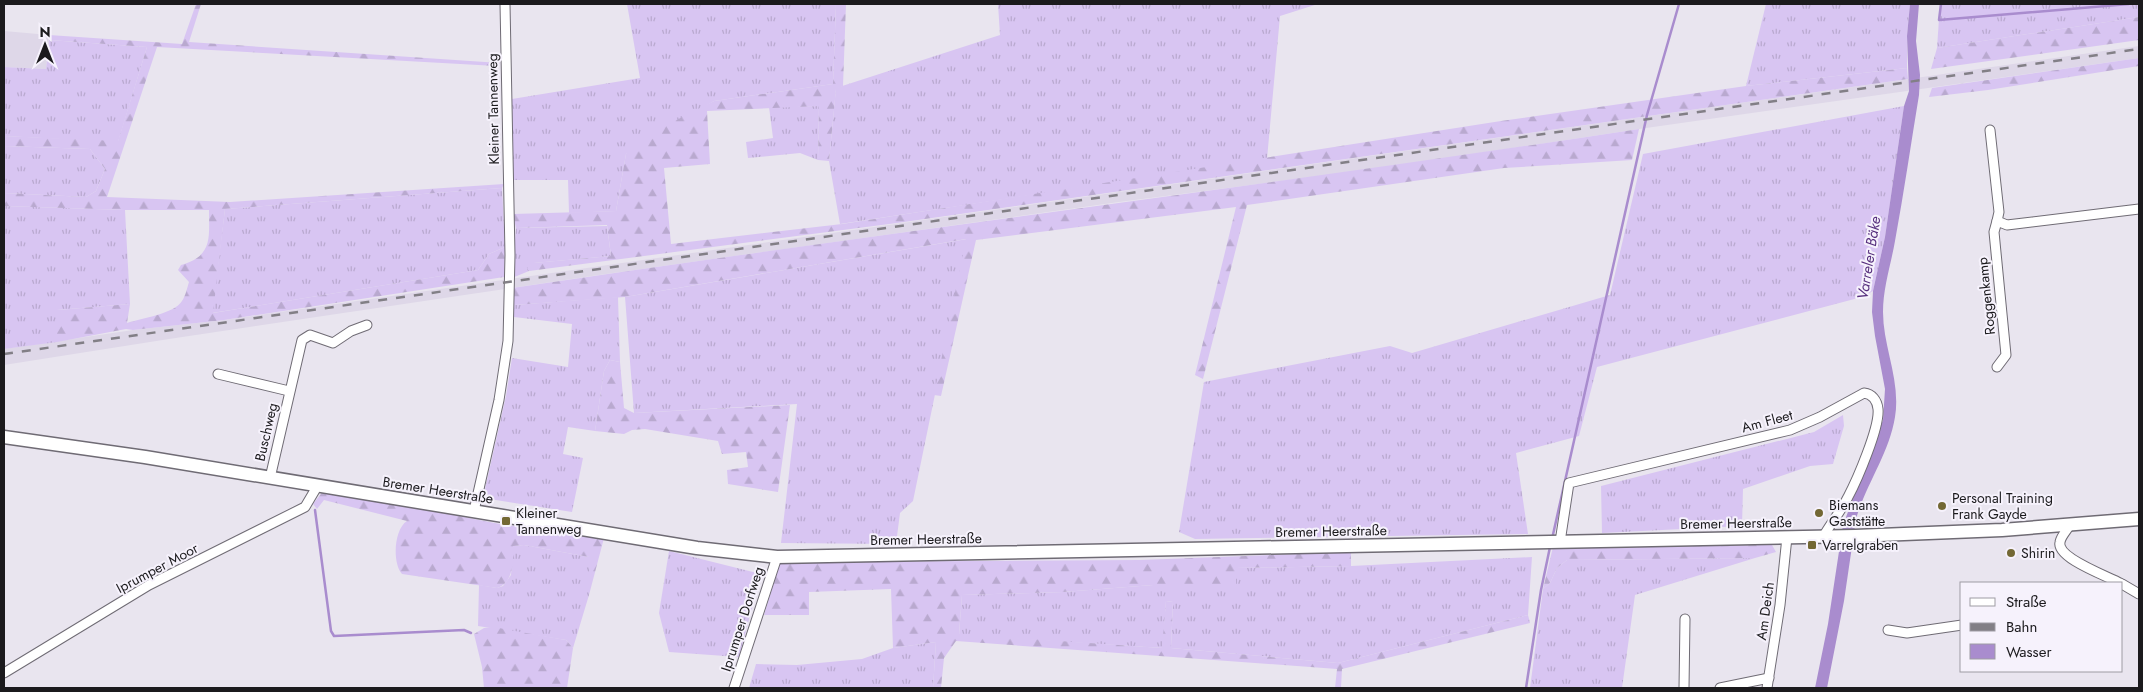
<svg xmlns="http://www.w3.org/2000/svg" width="2143" height="692" font-family="Jost,sans-serif">
  <defs>
    <pattern id="grass-tufts" width="24" height="20" patternUnits="userSpaceOnUse" patternTransform="scale(1.25)"><rect width="24" height="20" fill="#d8c5f2"/><path d="M3 7l-1-3M5 7V3M7 7l1-3M15 17l-1-3M17 17v-4M19 17l1-3" fill="none" stroke="#b9a9cf"/></pattern>
    <pattern id="forest-firs" width="22" height="20" patternUnits="userSpaceOnUse" patternTransform="scale(1.25)"><rect width="22" height="20" fill="#d8c5f2"/><path d="M5 1l3.5 6h-7zM16 11l3.5 6h-7z" fill="#b9a9cf"/></pattern>
  </defs>
  <rect width="100%" height="100%" fill="#e9e5ef"/>
  <g fill="#ded7e8">
    <path d="M4,31L49,35L46,69L4,67Z"/>
    <path d="M2139,46V58L1639,129L1381,168L1119,202L592,276L169,339L4,365V349L133,330L224,320Z"/>
  </g>
  <g fill="url(#grass-tufts)">
    <path d="M627,4H836L833,84L714,101L626,154L616,211L569,213L568,180H512V99L640,78Z"/>
    <path d="M998,4H1318L1280,16L1267,159L840,224L829,161L836,88L1000,35Z"/>
    <path d="M1766,4H1910L1907,36V68L1746,86Z"/>
    <path d="M1940,4H2139V17L1937,48Z"/>
    <path d="M49,40L147,47L118,142L4,136V67L46,69Z"/>
    <path d="M819,106L818,160L800,153L748,158L746,142L773,138L769,107Z"/>
    <path d="M1904,106L1885,237L1873,291L1862,297L1597,367L1579,436L1516,453L1528,534L1195,539L1179,532L1204,382L1390,346L1412,353L1610,295L1643,154Z"/>
    <path d="M4,146L90,149L105,169L96,191L86,197L4,193Z"/>
    <path d="M502,188L505,247L489,254L478,270L212,313L225,209Z"/>
    <path d="M4,206L125,210L130,304L57,310V342L4,349Z"/>
    <path d="M607,226L611,256L534,263L528,268L529,271L512,278L516,228Z"/>
    <path d="M967,239L913,501L900,513L896,544L781,543L797,404L634,413L625,297Z"/>
    <path d="M618,297L620,362L610,360L604,371L595,431L568,427L563,454L583,458L572,512L483,498L506,396L512,358L568,367L572,324L514,317V305Z"/>
    <path d="M1843,415L1844,426L1833,464L1810,466L1743,489L1742,526L1602,533L1601,486L1814,432Z"/>
    <path d="M524,545L589,557V595L573,648L566,640L478,626L479,585L497,588L503,586L511,575L513,546Z"/>
    <path d="M669,551L761,574L739,657L669,652L659,613Z"/>
    <path d="M1532,557L1528,615L1338,663L1171,648L1173,602L1166,601L1163,648L959,635L962,595L1063,592L1153,585H1236V568L1351,566Z"/>
    <path d="M1755,558L1635,595L1622,688H1530L1543,589L1550,583L1557,568L1567,560Z"/>
    <path d="M936,642L933,688H749L756,664L797,665L862,659L893,648Z"/>
  </g>
  <g fill="url(#forest-firs)">
    <path d="M196,4H201L189,42L500,63L496,66L157,47L107,197L230,202L504,184L502,188L225,209L213,313L478,270L489,254L505,247L504,277L224,320L133,330L126,329L57,342V310L130,304L127,323C142,318 174,314 182,301C186,295 187,288 189,282L178,270L181,265C213,256 209,238 209,210H125L4,206V193L86,197L96,191L105,169L90,149L4,146V136L118,141L147,47L49,40V35L182,44Z"/>
    <path d="M836,4H846L843,86L836,89L829,161L818,160L819,106L707,111L710,164L664,168L671,244L842,224L1501,121L1746,86L1907,68L1908,79L897,223L529,271L527,268L533,263L611,256L607,225L516,228L513,214L616,211L626,154L639,139L714,101L833,84Z"/>
    <path d="M2139,17V40L1931,69L1937,48Z"/>
    <path d="M2139,58V66L1988,90L1929,97L1932,88Z"/>
    <path d="M1639,129L1632,160L1504,168L1247,205L1203,379L1195,375L1236,207L976,240L941,396L934,395L966,239L625,297L514,305L512,288C888,232 1264,186 1639,129Z"/>
    <path d="M610,360L620,362L624,408L634,413L790,405L778,492L728,484L727,470L748,467L746,452L722,454L718,441L645,429L632,430L624,434L595,431L604,371Z"/>
    <path d="M324,490L500,524L604,538L589,595V557L524,545L513,546C514,560 513,584 497,588L402,574C392,563 394,529 407,521L324,500L317,509L313,504Z"/>
    <path d="M1772,545L1776,552L1755,558L1567,560L1557,568L1550,583L1543,589L1553,547Z"/>
    <path d="M1351,552V566L1236,568V585H1153L1063,592L962,595L959,634L1162,648L1166,601L1173,602L1171,648L1338,663L1528,615L1530,623L1342,669L1341,688H1335L1337,669L956,641L944,658L941,688H933L936,642L893,648L891,589L809,592V615H764L780,562L1140,560Z"/>
    <path d="M493,627L566,640L573,648L567,688H484L482,667L474,634L484,628Z"/>
  </g>
  <path fill="#a98cce" d="M1910,4H1919L1916,41L1920,75L1919,95C1911,143 1904,192 1895,241C1891,264 1883,288 1883,312C1883,347 1901,381 1895,417C1889,454 1866,484 1856,519L1844,601L1827,688H1815L1828,624L1843,525L1883,420L1885,389L1875,336L1872,312L1873,291L1885,237L1904,106L1909,91L1907,36Z"/>
  <g fill="none" stroke-linecap="round" stroke-linejoin="round">
    <g stroke="#a98cce" stroke-width="2.5">
      <path d="M1941,4L1939,20L2129,4"/>
      <path d="M315,510L331,631L334,636L464,630L471,633"/>
      <path d="M1552,539L1647,115L1679,4"/>
      <path d="M1526,688L1541,590L1550,547"/>
    </g>
    <defs>
      <g id="street">
        <path d="M1990,130L1999,212L1997,221"/>
        <path d="M1997,367L2006,355L1994,232L1997,221L2007,225L2139,209"/>
        <path d="M218,374L289,391"/>
        <path d="M270,478L302,340L310,335L333,343L351,331L367,325"/>
        <path d="M474,511L499,400L508,341L510,255L505,4"/>
        <path d="M2070,525C2067,530 2061,536 2060,542C2056,558 2107,576 2120,583"/>
        <path d="M1560,542L1569,483L1790,430L1820,417L1864,393C1872,394 1877,400 1878,409C1880,427 1857,480 1848,497C1841,511 1831,523 1823,537"/>
        <path d="M2122,584L2139,594"/>
        <path d="M1888,630L1907,633L1962,625"/>
        <path d="M4,673L149,585L305,507L318,485"/>
        <path d="M734,688L777,557"/>
        <path d="M1684,688L1685,619"/>
        <path d="M1720,688L1769,678"/>
        <path d="M1767,688L1780,605L1787,537"/>
      </g>
      <path id="secondary" d="M4,437L145,457L697,548L777,557L1855,536L2002,530L2139,519"/>
    </defs>
    <use href="#street" stroke="#6f6b74" stroke-width="11"/>
    <use href="#secondary" stroke="#6f6b74" stroke-width="15"/>
    <use href="#street" stroke="#fff" stroke-width="9"/>
    <use href="#secondary" stroke="#fff" stroke-width="12"/>
    <path stroke="#827f86" stroke-width="2.5" stroke-dasharray="9 9" stroke-linecap="butt" d="M4,354L2139,49"/>
  </g>
  <g fill="#736834" stroke="#f6f2fc" stroke-width="2">
    <circle cx="1942" cy="506" r="5"/>
    <circle cx="1819" cy="513" r="5"/>
    <rect x="501" y="516" width="10" height="10" rx="2.5"/>
    <rect x="1807" y="540" width="10" height="10" rx="2.5"/>
    <circle cx="2011" cy="553" r="5"/>
  </g>
  <g text-anchor="middle" dominant-baseline="central" stroke-width="4" stroke-linejoin="round" paint-order="stroke">
    <g font-size="14" fill="#1b1a1d" stroke="#f6f2fc">
      <text transform="translate(493 109) rotate(-91)">Kleiner Tannenweg</text>
      <text transform="translate(1986 296) rotate(-96)">Roggenkamp</text>
      <text transform="translate(1767 421) rotate(-15)">Am Fleet</text>
      <text transform="translate(266 432) rotate(-77)">Buschweg</text>
      <text transform="translate(438 490) rotate(9)">Bremer Heerstraße</text>
      <text transform="translate(1736 523) rotate(-1)">Bremer Heerstraße</text>
      <text transform="translate(1331 531) rotate(-1)">Bremer Heerstraße</text>
      <text transform="translate(926 539) rotate(-1)">Bremer Heerstraße</text>
      <text transform="translate(157 568) rotate(-28)">Iprumper Moor</text>
      <text transform="translate(1765 611) rotate(-82)">Am Deich</text>
      <text transform="translate(742 619) rotate(-72)">Iprumper Dorfweg</text>
    </g>
    <g font-size="14" fill="#1b1a1d" stroke="#f6f2fc" text-anchor="start">
      <text x="1952" y="498">Personal Training<tspan x="1952" dy="16">Frank Gayde</tspan></text>
      <text x="1829" y="505">Biemans<tspan x="1829" dy="16">Gaststätte</tspan></text>
      <text x="516" y="513">Kleiner<tspan x="516" dy="16">Tannenweg</tspan></text>
      <text x="1822" y="545">Varrelgraben</text>
      <text x="2021" y="553">Shirin</text>
    </g>
    <g font-size="15" font-style="italic" fill="#562f7d" stroke="#f6f2fc">
      <text transform="translate(1869 258) rotate(-81)">Varreler Bäke</text>
    </g>
  </g>
  <rect width="2143" height="692" fill="none" stroke="#1b1a1d" stroke-width="10"/>
  <rect x="1960" y="582" width="162" height="90" fill="#f6f2fc" stroke="#9e9ca3"/>
  <rect x="1970" y="598" width="25" height="8" fill="#ffffff" stroke="#9e9ca3"/>
  <text x="2006" y="607" font-size="15" fill="#1b1a1d">Straße</text>
  <rect x="1970" y="623" width="25" height="8" fill="#827f86" stroke="#9e9ca3"/>
  <text x="2006" y="632" font-size="15" fill="#1b1a1d">Bahn</text>
  <rect x="1970" y="644" width="25" height="15" fill="#a98cce" stroke="#9e9ca3"/>
  <text x="2006" y="657" font-size="15" fill="#1b1a1d">Wasser</text>
  <g transform="translate(45 45)" stroke="#f6f2fc" stroke-width="4" paint-order="stroke">
  <path d="M0-4L9 19L0 12L-9 19Z" fill="#1b1a1d"/>
  <text y="-8" font-size="14" font-weight="bold" text-anchor="middle" fill="#1b1a1d">N</text>
  </g>
</svg>
